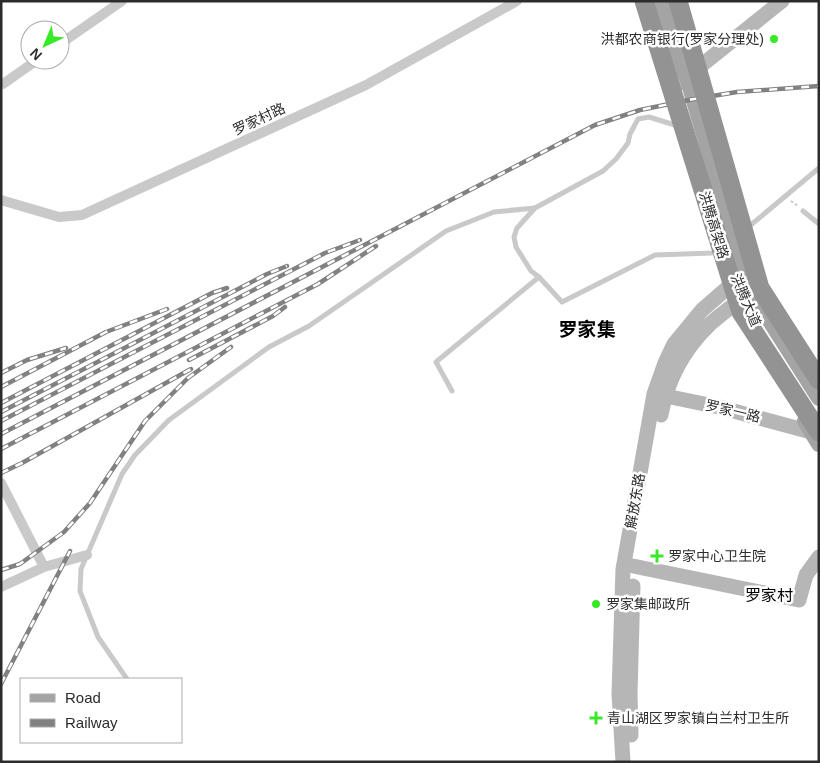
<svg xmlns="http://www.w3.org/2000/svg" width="820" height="763" font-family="Arial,'Noto Sans SC',sans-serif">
  <rect width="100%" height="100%" fill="#fff"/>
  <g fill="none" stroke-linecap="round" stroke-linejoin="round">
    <path stroke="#c3c3c3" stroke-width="2" stroke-dasharray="2.5 2.5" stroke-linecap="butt" d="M791,201L799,207"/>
    <g stroke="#c9c9c9" stroke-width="5">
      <path d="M803,211L819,224"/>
      <path d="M746,229L819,168"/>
      <path d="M539,277L531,271L516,247L514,237L517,228L535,208L603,171L616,159L628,143L630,134L638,119L649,117L678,126"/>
      <path d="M452,391L436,362L539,277L562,302L655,255L712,253L717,251"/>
      <path d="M127,679L98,637L80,591L81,569L122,474L135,455L169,420L269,347L309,326L446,231L494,212L535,208"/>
    </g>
    <g stroke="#c9c9c9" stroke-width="10">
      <path d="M60,44L122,1"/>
      <path d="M3,84L37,60"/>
      <path d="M1,200L59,217L82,215L366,85L517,1"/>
      <path d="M1,483L44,567"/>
      <path d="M1,587L44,567L87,555"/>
    </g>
    <g stroke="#b6b6b6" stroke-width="15">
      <path d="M678,84L782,1"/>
      <path d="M656,394L719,407L811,432"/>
      <path d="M661,415C667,381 684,349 710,324C721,314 734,305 746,295"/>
      <path d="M633,566L799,600L806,575L819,557"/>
      <path d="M631,735L630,693L633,586"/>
      <path d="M623,762L619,694L623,569L654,394L665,363L674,344L702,310L740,277"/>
    </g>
    <g stroke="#a4a4a4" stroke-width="16">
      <path d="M656,1L675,72"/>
      <path d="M671,6L687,77L745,274L751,291L819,398"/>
      <path d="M805,421L819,444"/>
    </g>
    <defs>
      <g id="rail">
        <path d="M189,360L273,316L285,307"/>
        <path d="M1,373L27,360L66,348"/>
        <path d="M1,387L106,332L167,309"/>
        <path d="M1,403L212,293L227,288"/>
        <path d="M1,412L267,274L287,266"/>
        <path d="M1,421L325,253L360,240"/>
        <path d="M1,434L595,125L640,110L694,99L737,92L819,86"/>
        <path d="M1,449L318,284L376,246"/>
        <path d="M1,473L22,463L191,369"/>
        <path d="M1,570L20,564L64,532L90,503L145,421L188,378L231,347"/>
        <path d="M1,684L70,551"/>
      </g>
    </defs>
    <use href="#rail" stroke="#818181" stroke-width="4.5"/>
    <use href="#rail" stroke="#fff" stroke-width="2.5" stroke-dasharray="8" stroke-linecap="butt"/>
    <g stroke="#939393" stroke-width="19">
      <path d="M644,1L741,312L819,432"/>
      <path d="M678,1L760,288L819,380"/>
    </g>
  </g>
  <g fill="#38e928" stroke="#fff" stroke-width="2">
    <circle cx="774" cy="39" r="5"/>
    <path d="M654.5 548.5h5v5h5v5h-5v5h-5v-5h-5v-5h5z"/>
    <circle cx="596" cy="604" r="5"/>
    <path d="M593.5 710.5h5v5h5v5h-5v5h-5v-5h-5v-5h5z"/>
  </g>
  <g text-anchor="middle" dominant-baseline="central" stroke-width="5" stroke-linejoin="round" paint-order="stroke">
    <g font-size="14" fill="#2c2c2c" stroke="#fff" text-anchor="start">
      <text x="764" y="39" text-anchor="end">洪都农商银行(罗家分理处)</text>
      <text x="668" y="556">罗家中心卫生院</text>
      <text x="606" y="604">罗家集邮政所</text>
      <text x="607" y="718">青山湖区罗家镇白兰村卫生所</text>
    </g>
    <g font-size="14" fill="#2c2c2c" stroke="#fff">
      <text transform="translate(259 119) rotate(-25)">罗家村路</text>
      <text transform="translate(714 225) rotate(73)">洪腾高架路</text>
      <text transform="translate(746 300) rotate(67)">洪腾大道</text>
      <text transform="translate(733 411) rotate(13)">罗家一路</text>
      <text transform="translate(635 501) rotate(-80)">解放东路</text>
    </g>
    <g font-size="16" fill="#000" stroke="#fff">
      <text x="769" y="595">罗家村</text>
    </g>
    <g font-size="19" font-weight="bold" fill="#000" stroke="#fff">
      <text x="587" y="329">罗家集</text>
    </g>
  </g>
  <rect width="820" height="763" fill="none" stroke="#2c2c2c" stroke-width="5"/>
  <rect x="20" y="678" width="162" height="65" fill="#ffffff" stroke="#ababab"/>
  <rect x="30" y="694" width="25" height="8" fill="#a4a4a4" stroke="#ababab"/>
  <text x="65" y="703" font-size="15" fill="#2c2c2c">Road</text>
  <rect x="30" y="719" width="25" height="8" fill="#818181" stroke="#ababab"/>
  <text x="65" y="728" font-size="15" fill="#2c2c2c">Railway</text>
  <g transform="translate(45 45) rotate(224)"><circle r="24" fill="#ffffff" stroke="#ababab"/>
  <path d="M0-4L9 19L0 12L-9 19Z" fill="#38e928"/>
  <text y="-8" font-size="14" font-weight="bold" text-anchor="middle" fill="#2c2c2c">N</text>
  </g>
</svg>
